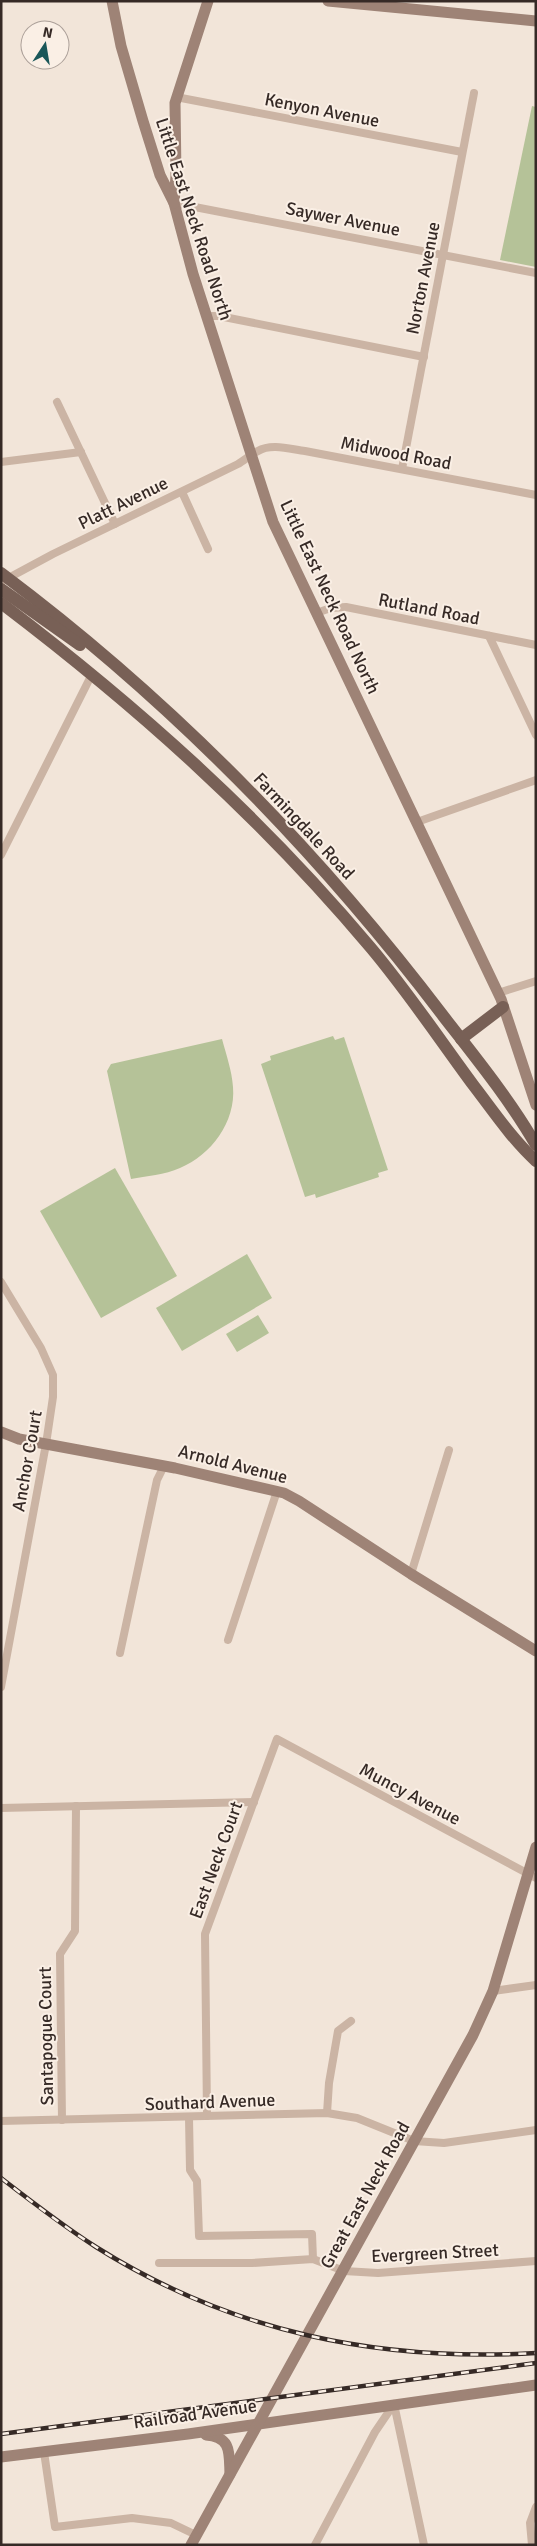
<svg xmlns="http://www.w3.org/2000/svg" width="537" height="2546" font-family="Signika,sans-serif">
  <rect width="100%" height="100%" fill="#f2e5d9"/>
  <g fill="#b5c298">
    <path d="M532,106L536,107V267L500,260Z"/>
    <path d="M333,1036L335,1040L344,1037L388,1170L378,1173L379,1177L316,1198L315,1194L305,1197L261,1064L271,1060L270,1056Z"/>
    <path d="M222,1039C226,1054 232,1071 233,1087C236,1122 211,1155 180,1168C165,1175 146,1176 131,1179L107,1071L111,1064Z"/>
    <path d="M115,1168L177,1276L101,1318L40,1211Z"/>
    <path d="M247,1254L272,1298L182,1351L156,1308Z"/>
    <path d="M258,1315L269,1333L237,1352L226,1334Z"/>
  </g>
  <g fill="none" stroke-linecap="round" stroke-linejoin="round">
    <g stroke="#cbb4a4" stroke-width="8">
      <path d="M176,97L462,152"/>
      <path d="M174,203L536,273"/>
      <path d="M207,316H219L424,357"/>
      <path d="M57,402L115,524"/>
      <path d="M1,462L81,452"/>
      <path d="M402,469L474,93"/>
      <path d="M182,492L208,549"/>
      <path d="M1,582L53,554L238,464C245,460 251,454 258,451C271,443 290,449 305,451L536,495"/>
      <path d="M316,613L331,608L346,607L536,645"/>
      <path d="M489,636L536,735"/>
      <path d="M417,822L536,780"/>
      <path d="M1,855L92,674"/>
      <path d="M498,993L536,981"/>
      <path d="M1,1282L41,1348L53,1375V1397L46,1444L1,1687"/>
      <path d="M411,1574L449,1450"/>
      <path d="M228,1640L277,1491"/>
      <path d="M120,1653L157,1480L164,1466"/>
      <path d="M1,1808L254,1802"/>
      <path d="M493,1991L536,1985"/>
      <path d="M327,2113L329,2083L338,2031L351,2021"/>
      <path d="M207,2116L205,1934L277,1739L536,1878"/>
      <path d="M189,2118L190,2170L197,2181L199,2236L312,2234L313,2259"/>
      <path d="M62,2120L60,1954L75,1931L76,1806"/>
      <path d="M1,2121L327,2113L357,2118L414,2141L444,2143L536,2130"/>
      <path d="M159,2263H252L313,2259L344,2271L378,2273L536,2261"/>
      <path d="M394,2404L424,2545"/>
      <path d="M44,2452L55,2527L132,2518L171,2523L196,2535"/>
      <path d="M315,2545L375,2432L394,2404"/>
      <path d="M532,2545L530,2523L536,2507"/>
    </g>
    <g stroke="#9e8376" stroke-width="11">
      <path d="M112,1L121,46L143,121L160,175L174,203L193,274L273,522L501,999L536,1105"/>
      <path d="M328,1L536,21"/>
      <path d="M174,203L176,176L175,103L208,1"/>
      <path d="M1,1432L19,1439L175,1468L284,1493L299,1501L411,1574L536,1651"/>
      <path d="M206,2435C232,2437 229,2453 230,2474"/>
      <path d="M1,2457L188,2434L536,2385"/>
      <path d="M191,2545L473,2035L493,1991L536,1847"/>
    </g>
    <g stroke="#786056" stroke-width="12">
      <path d="M1,573C168,698 318,851 444,1017C476,1058 510,1100 536,1145"/>
      <path d="M1,589L80,645"/>
      <path d="M1,603C138,707 260,816 371,948C408,992 440,1040 474,1086C494,1112 512,1139 536,1161"/>
      <path d="M461,1039L503,1007"/>
    </g>
    <defs>
      <g id="rail">
        <path d="M1,2178C32,2202 63,2226 96,2247C231,2332 378,2362 536,2353"/>
        <path d="M1,2434L536,2363"/>
      </g>
    </defs>
    <use href="#rail" stroke="#362a26" stroke-width="4.5"/>
    <use href="#rail" stroke="#faefe5" stroke-width="2.5" stroke-dasharray="8" stroke-linecap="butt"/>
  </g>
  <g text-anchor="middle" dominant-baseline="central" stroke-width="4" stroke-linejoin="round" paint-order="stroke">
    <g font-size="18" fill="#362a26" stroke="#faefe5">
      <text transform="translate(322 110) rotate(11)">Kenyon Avenue</text>
      <text transform="translate(194 219) rotate(72)">Little East Neck Road North</text>
      <text transform="translate(343 219) rotate(11)">Saywer Avenue</text>
      <text transform="translate(423 278) rotate(-79)">Norton Avenue</text>
      <text transform="translate(396 453) rotate(11)">Midwood Road</text>
      <text transform="translate(123 503) rotate(-26)">Platt Avenue</text>
      <text transform="translate(330 597) rotate(65)">Little East Neck Road North</text>
      <text transform="translate(429 609) rotate(11)">Rutland Road</text>
      <text transform="translate(304 826) rotate(47)">Farmingdale Road</text>
      <text transform="translate(27 1461) rotate(-80)">Anchor Court</text>
      <text transform="translate(233 1464) rotate(14)">Arnold Avenue</text>
      <text transform="translate(410 1794) rotate(28)">Muncy Avenue</text>
      <text transform="translate(216 1860) rotate(-70)">East Neck Court</text>
      <text transform="translate(46 2036) rotate(-91)">Santapogue Court</text>
      <text transform="translate(210 2102) rotate(-2)">Southard Avenue</text>
      <text transform="translate(365 2195) rotate(-61)">Great East Neck Road</text>
      <text transform="translate(435 2253) rotate(-3)">Evergreen Street</text>
      <text transform="translate(195 2414) rotate(-8)">Railroad Avenue</text>
    </g>
  </g>
  <rect width="537" height="2546" fill="none" stroke="#362a26" stroke-width="5"/>
  <g transform="translate(45 45) rotate(12)"><circle r="24" fill="#faefe5" stroke="#aca099"/>
  <path d="M0-4L9 19L0 12L-9 19Z" fill="#1a5759"/>
  <text y="-8" font-size="14" font-weight="bold" text-anchor="middle" fill="#362a26">N</text>
  </g>
</svg>
